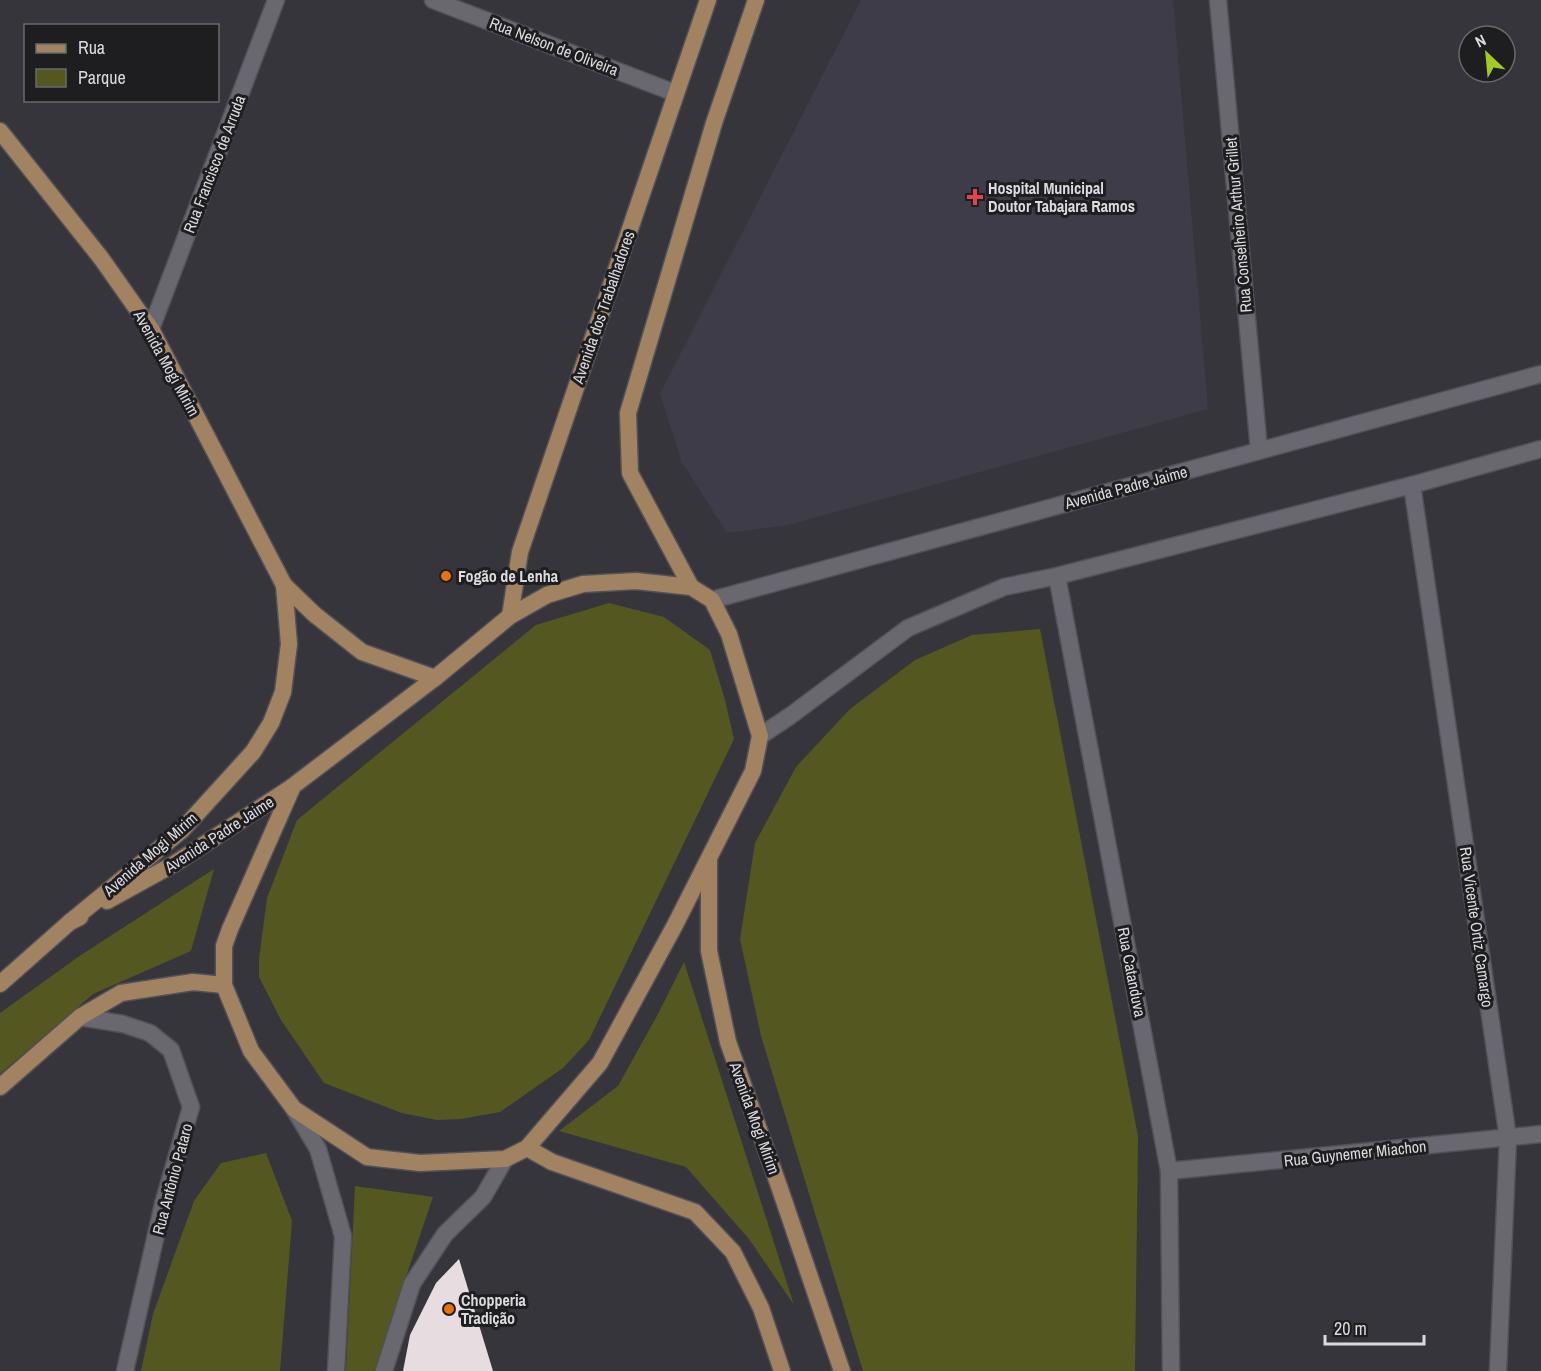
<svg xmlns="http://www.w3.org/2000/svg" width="1541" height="1371" font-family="'Archivo Narrow',sans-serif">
  <rect width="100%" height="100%" fill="#37353c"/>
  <path fill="#3f3c49" d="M861,0H1173L1208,409L788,525L727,533L682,462L660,394Z"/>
  <g fill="#545720">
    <path d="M609,603L664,617L710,650L725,700L734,739L589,1040L563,1068L500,1112L461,1119L437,1120L402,1113L324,1083L281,1020L259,977V959L267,898L297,820L536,625Z"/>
    <path d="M1040,629L1138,1136L1135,1371H863L761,1036L740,939L755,843L796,767L850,709L915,660L972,635Z"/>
    <path d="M214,869L191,951L93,994L0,1074V1013L81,955Z"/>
    <path d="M684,962L794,1305L749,1239L686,1167L559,1131L618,1086L658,1014Z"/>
    <path d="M266,1153L292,1221L280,1371H141L153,1314L194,1201L221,1163Z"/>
    <path d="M355,1186L433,1197L374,1371H346Z"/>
  </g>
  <path fill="#e7dcdf" d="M459,1259L493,1371H403L410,1335L436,1283Z"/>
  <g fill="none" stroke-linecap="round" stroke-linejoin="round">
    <defs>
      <g id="minor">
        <path d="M433,0L675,93"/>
        <path d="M1218,0L1259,450"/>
        <path d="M1412,485L1508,1138L1498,1371"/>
        <path d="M1057,576L1169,1171L1171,1371"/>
        <path d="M80,1017L123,1024L150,1033L171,1050L191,1107L163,1204L125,1371"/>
        <path d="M1169,1171L1541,1134"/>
      </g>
      <g id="tertiary">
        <path d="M151,329L276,0"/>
        <path d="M294,1109L318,1149L343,1236L336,1371"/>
        <path d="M384,1371L412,1284L445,1234L483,1197L505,1159"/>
      </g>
      <g id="secondary">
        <path d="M712,600L1541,374"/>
        <path d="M760,736L790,716L908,628L1004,587L1057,576L1412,485L1541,449"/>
      </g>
      <g id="primary">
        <path d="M0,131L101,258L151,329L284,585L314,614L362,652L435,678"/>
        <path d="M636,581L691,587L712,600L729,634L760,736L753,771L675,925L600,1063L527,1148L505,1159L420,1163L367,1157L294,1109L251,1051L224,985V946L230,929L293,786L435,678L510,616L547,595L583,584Z"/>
        <path d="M691,587L630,473L628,413L714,123L756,0"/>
        <path d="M510,616L520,552L708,0"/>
        <path d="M709,862V951L728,1042L780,1189L842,1371"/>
        <path d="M107,901L174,864L292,787"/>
        <path d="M70,922L182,830L253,752L271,723L283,692L289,644L284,585"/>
        <path d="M0,984L70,922L80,917"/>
        <path d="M0,1087L80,1017L121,993L193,982L224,985"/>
        <path d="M527,1148L552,1162L695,1212L733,1252L761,1308L782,1371"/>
      </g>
    </defs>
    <use href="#minor" stroke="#535158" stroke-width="19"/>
    <use href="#tertiary" stroke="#535158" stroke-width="19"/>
    <use href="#secondary" stroke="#535158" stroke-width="19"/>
    <use href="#primary" stroke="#535158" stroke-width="19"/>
    <use href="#minor" stroke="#69676f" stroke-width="16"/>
    <use href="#tertiary" stroke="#69676f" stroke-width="16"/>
    <use href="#secondary" stroke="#69676f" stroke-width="16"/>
    <use href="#primary" stroke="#a28361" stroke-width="16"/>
  </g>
  <path fill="#e0444e" stroke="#1e1d20" stroke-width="2" d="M972 188h6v6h6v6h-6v6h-6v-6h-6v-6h6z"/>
  <g fill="#e8710a" stroke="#1e1d20" stroke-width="2">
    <circle cx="446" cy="576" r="6"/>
    <circle cx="449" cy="1309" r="6"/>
  </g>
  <g text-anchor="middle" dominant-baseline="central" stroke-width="6" stroke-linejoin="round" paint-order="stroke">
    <g font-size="16" fill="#dbdadf" stroke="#1e1d20">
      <text transform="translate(554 46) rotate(21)">Rua Nelson de Oliveira</text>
      <text transform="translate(214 164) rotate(-69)">Rua Francisco de Arruda</text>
      <text transform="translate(1238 225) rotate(-95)">Rua Conselheiro Arthur Grillet</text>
      <text transform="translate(603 307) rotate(-71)">Avenida dos Trabalhadores</text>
      <text transform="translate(167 363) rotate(61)">Avenida Mogi Mirim</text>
      <text transform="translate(1126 487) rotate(-15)">Avenida Padre Jaime</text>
      <text transform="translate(219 834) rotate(-33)">Avenida Padre Jaime</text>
      <text transform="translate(150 854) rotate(-41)">Avenida Mogi Mirim</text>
      <text transform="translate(1477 927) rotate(82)">Rua Vicente Ortiz Camargo</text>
      <text transform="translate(1132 972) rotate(79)">Rua Catanduva</text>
      <text transform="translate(755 1118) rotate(70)">Avenida Mogi Mirim</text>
      <text transform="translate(1355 1153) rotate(-6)">Rua Guynemer Miachon</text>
      <text transform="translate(172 1179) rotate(-75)">Rua Antônio Pataro</text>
    </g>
    <g font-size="16" font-weight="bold" fill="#dbdadf" stroke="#1e1d20" text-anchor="start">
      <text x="988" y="188">Hospital Municipal<tspan x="988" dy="18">Doutor Tabajara Ramos</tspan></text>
      <text x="458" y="576">Fogão de Lenha</text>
      <text x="461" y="1300">Chopperia<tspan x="461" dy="18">Tradição</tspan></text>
    </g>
  </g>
  <rect x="24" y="24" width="195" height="78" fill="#1e1d20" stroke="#6a696c" stroke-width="1.5"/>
  <rect x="36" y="44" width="30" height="9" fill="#a28361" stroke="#6a696c" stroke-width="1.5"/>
  <text x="78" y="54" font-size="18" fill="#dbdadf">Rua</text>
  <rect x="36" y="69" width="30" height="18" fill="#545720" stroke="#6a696c" stroke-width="1.5"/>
  <text x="78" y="84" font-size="18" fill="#dbdadf">Parque</text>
  <g transform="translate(1487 54) rotate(334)"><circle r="28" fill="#1e1d20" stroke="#6a696c" stroke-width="1.5"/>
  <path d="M0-4.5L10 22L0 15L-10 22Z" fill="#a2c928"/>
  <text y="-9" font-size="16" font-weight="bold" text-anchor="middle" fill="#dbdadf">N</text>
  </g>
  <path d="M1325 1335v9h99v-9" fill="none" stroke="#dbdadf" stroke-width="3"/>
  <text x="1334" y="1335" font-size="18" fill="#dbdadf" stroke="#1e1d20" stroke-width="4.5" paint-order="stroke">20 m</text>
</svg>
